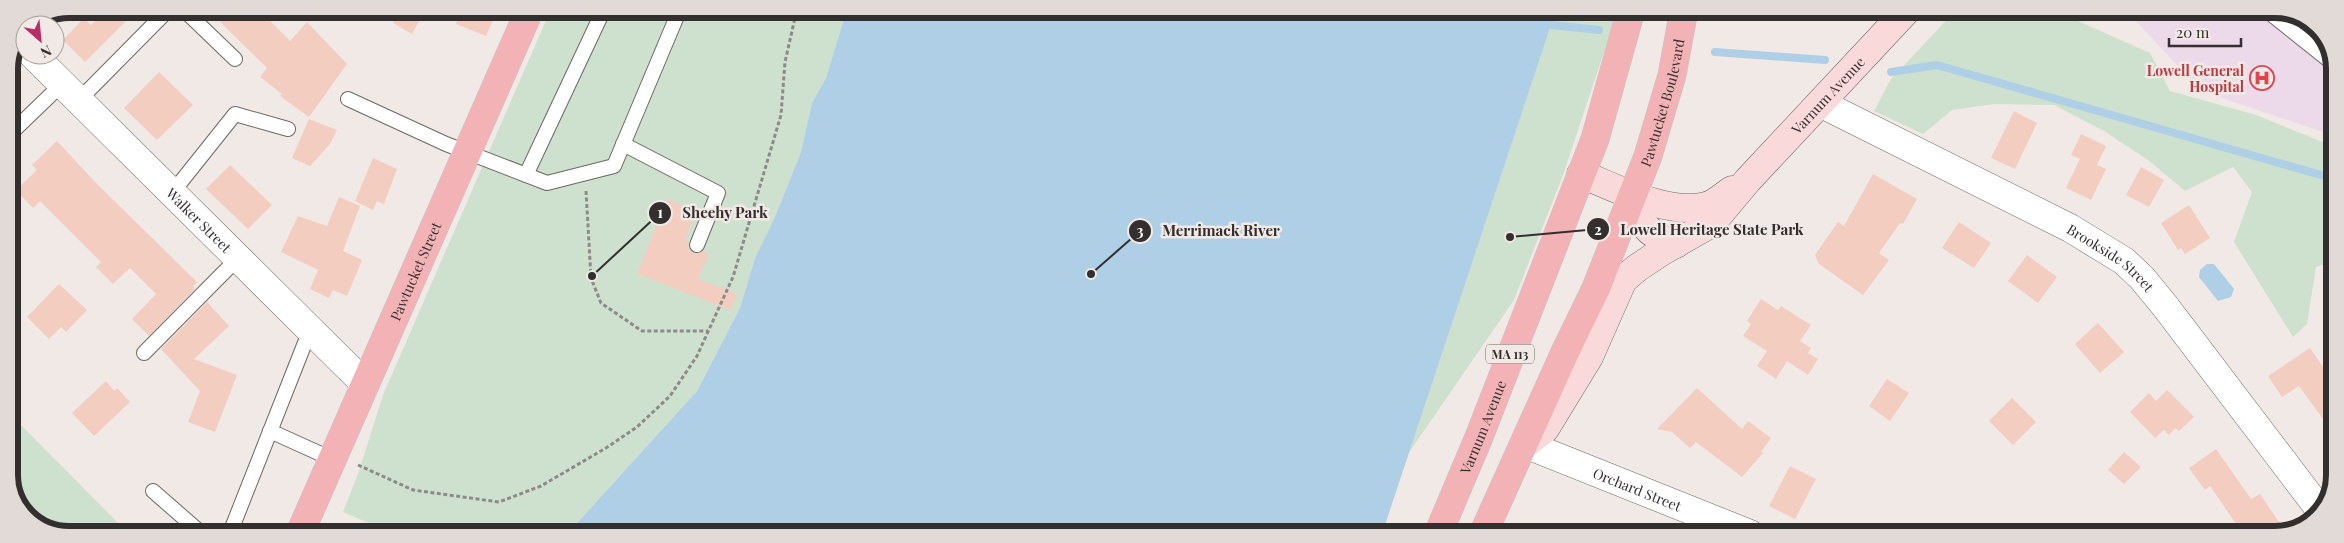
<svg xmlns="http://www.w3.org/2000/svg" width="2344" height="543" font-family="'Playfair Display',serif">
  <rect width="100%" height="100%" fill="#f1e9e6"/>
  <path fill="#ecdaeb" d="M2126,10H2288L2321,29L2335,64V136L2201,91Z"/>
  <g fill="#cee1ce">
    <path d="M551,9H847L826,78L812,103L801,152L775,217L755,258L740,308L697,391L568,533H392L343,512L359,471L383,395Z"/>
    <path d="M1556,10H1618L1563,175L1514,300L1408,454Z"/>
    <path d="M1956,10H2071L2069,17L2150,53L2170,91L2256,115L2325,143L2335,141V260L2316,267L2307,324L2293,337L2234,242L2252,192L2233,167L2185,191L2148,160L2104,131L2054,105L1994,104L1952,110L1923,134L1874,111L1891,79Z"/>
    <path d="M9,413L116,521L128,533H56L24,514L9,482Z"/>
  </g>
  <g fill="#aecfe5">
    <path d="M847,9L1556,10L1382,534L568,533L697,391L740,308L755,258L775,217L801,152L812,103L826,78Z"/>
    <path d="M2207,264H2214L2234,289L2231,297L2218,301L2199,277L2200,270Z"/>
  </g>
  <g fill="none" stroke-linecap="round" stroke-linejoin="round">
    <g stroke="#aecfe5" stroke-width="8">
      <path d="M1542,24L1599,30"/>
      <path d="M1715,52L1825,60"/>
      <path d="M1891,72L1937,65L2335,179"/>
    </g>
  </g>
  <g fill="#f3cec0">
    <path d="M107,9H138L85,62L63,40L84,18L91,25Z"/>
    <path d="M207,9H258L290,41L307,22L347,64L309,117L280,96L282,94L260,77L267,68Z"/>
    <path d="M401,9H426L412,34L393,23Z"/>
    <path d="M462,9H498L486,36L456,24Z"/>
    <path d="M159,72L193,105L157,140L124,108Z"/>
    <path d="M2014,111L2037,123L2015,169L1991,158Z"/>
    <path d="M309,119L337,130L330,144L310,166L292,158Z"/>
    <path d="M2081,134L2106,146L2097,165L2106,169L2091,200L2066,188L2080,159L2071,155Z"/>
    <path d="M57,141L98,185L197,282L193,286L195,289L149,336L132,319L156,294L130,268L113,284L96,267L101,262L40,201L33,208L16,190L37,170L32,165Z"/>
    <path d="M373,158L397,169L384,204L377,201L373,210L355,201Z"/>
    <path d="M230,165L272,205L248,229L206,189Z"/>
    <path d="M2141,167L2164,180L2149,207L2126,195Z"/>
    <path d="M1873,174L1917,199L1903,224L1900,223L1879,253L1889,260L1863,295L1819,264L1815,255L1838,222L1844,226Z"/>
    <path d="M339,197L360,206L343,251L362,260L347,296L333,290L329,298L310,289L318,270L281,252L298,216L327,226Z"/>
    <path d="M667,199L696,211L685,240L689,242L688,247L693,253L699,254L705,248L704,252L709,254L698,279L737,294L731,310L637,274Z"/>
    <path d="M2189,205L2210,238L2185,254L2181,248L2178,250L2161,223Z"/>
    <path d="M1959,222L1991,243L1974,268L1942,248Z"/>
    <path d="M2027,255L2057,277L2038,303L2008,281Z"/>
    <path d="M59,284L87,310L66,332L61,327L49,339L27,317Z"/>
    <path d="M1761,299L1778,310L1781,306L1811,325L1800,341L1811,348L1808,353L1818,359L1808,375L1787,361L1776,379L1757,366L1767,351L1743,336L1751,324L1747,321Z"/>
    <path d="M207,302L229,326L194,359L237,375L215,432L188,422L200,391L161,349Z"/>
    <path d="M2098,323L2124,352L2100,373L2075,344Z"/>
    <path d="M2310,348L2330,377L2323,382L2334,396V434L2299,386L2282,397L2268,376Z"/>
    <path d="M1887,379L1909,393L1890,421L1869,406Z"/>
    <path d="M106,381L114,391L117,388L130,402L94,436L72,413Z"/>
    <path d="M1697,388L1742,429L1748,421L1771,438L1761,452L1763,453L1742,477L1696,442L1690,448L1672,432L1657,429Z"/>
    <path d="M2167,390L2194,417L2179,431L2175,428L2169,435L2164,430L2155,438L2130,412L2149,393L2156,401Z"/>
    <path d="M2012,398L2036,422L2013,445L1989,421Z"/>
    <path d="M2216,449L2251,499L2260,494L2285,531L2276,534H2243L2210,486L2205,490L2189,468Z"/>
    <path d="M2124,452L2141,467L2124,484L2108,470Z"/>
    <path d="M1790,466L1816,479L1795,519L1769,506Z"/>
  </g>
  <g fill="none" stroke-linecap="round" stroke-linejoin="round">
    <defs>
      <g id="service">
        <path d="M183,9L235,59"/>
        <path d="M2266,10L2335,65"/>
        <path d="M348,99L446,144L547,183L614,166L680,9"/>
        <path d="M78,101L169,9"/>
        <path d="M9,135L62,84"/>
        <path d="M623,144L718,193L697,245"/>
        <path d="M526,175L604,9"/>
        <path d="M172,193L235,114L288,129"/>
        <path d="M144,353L238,258"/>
        <path d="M270,431L332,459"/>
        <path d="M153,491L201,533"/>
        <path d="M230,533L310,330"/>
      </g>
      <g id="minor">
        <path id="s1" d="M1820,103L2070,228L2124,261L2142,278L2165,306L2320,510"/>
        <path id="s2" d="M1525,444L1750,534"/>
      </g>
      <g id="tertiary">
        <path id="s3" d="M33,55L365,384"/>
      </g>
      <g id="secondary">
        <path d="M1581,174C1616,188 1669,216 1706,206C1715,204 1724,195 1732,190"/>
        <path d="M1632,194C1641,223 1645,235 1676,244"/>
        <path id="s4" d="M1525,444L1545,429L1589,357L1623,280L1637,268L1661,252L1712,223L1748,180L1907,10"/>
      </g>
      <g id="primary">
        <path id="s5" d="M300,533L530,9"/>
        <path id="s6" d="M1438,534L1479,437L1595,139L1631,10"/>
        <path id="s7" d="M1483,534L1565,352L1596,288L1648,156L1672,75L1684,10"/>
      </g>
    </defs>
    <use href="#service" stroke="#6e6764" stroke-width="16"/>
    <use href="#minor" stroke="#6e6764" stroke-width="29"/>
    <use href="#tertiary" stroke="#6e6764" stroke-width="29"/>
    <use href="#secondary" stroke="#6e6764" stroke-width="29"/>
    <use href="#primary" stroke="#cac9c9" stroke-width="29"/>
    <g stroke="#8f8a88" stroke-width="3" stroke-dasharray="4 2.5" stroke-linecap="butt">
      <path d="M586,191L591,278L601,303L642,331H708"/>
      <path d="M358,465L413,490L499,502L541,486L606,448L637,427L670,396L697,356L733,277L781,115L785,62L797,9"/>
    </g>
    <use href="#service" stroke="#fff" stroke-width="14"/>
    <use href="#minor" stroke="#fff" stroke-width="28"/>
    <use href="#tertiary" stroke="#fff" stroke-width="28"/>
    <use href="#secondary" stroke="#f9d9da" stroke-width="28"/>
    <use href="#primary" stroke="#f3b2b6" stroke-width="28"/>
  </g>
  <defs>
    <symbol id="hospital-ring" viewBox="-11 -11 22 22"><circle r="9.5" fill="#f1e9e6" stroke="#e0444e" stroke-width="1.5"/><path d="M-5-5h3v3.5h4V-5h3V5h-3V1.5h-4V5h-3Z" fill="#e0444e"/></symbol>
  </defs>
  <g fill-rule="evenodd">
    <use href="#hospital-ring" x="2248" y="64" width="28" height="28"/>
  </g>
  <g text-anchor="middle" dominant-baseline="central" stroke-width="5" stroke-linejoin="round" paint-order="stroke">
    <rect fill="#f1e9e6" stroke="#6b6765" stroke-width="1" x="1486" y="344.5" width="48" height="19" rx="4"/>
    <g font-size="12" font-weight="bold" fill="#322f2e">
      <text x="1510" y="354">MA 113</text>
    </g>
    <g font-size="14" font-weight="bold" fill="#be3a42" stroke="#f1e9e6" text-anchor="end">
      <text x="2244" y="70">Lowell General<tspan x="2244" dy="16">Hospital</tspan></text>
    </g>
    <g font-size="14" fill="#322f2e" stroke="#f1e9e6">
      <text stroke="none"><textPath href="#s4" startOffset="472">Varnum Avenue</textPath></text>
      <text stroke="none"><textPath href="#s7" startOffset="468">Pawtucket Boulevard</textPath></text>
      <text stroke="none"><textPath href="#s3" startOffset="234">Walker Street</textPath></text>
      <text stroke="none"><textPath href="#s1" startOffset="330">Brookside Street</textPath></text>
      <text stroke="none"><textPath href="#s5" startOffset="286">Pawtucket Street</textPath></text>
      <text stroke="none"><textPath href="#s6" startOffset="116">Varnum Avenue</textPath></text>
      <text stroke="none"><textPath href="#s2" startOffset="121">Orchard Street</textPath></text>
    </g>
  </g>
  <path d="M0 0H2344V543H0ZM69 18H2275A51 51 0 0 1 2326 69V475A51 51 0 0 1 2275 526H69A51 51 0 0 1 18 475V69A51 51 0 0 1 69 18Z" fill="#e2dad7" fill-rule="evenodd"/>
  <path fill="none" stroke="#322f2e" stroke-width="6" d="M69 18H2275A51 51 0 0 1 2326 69V475A51 51 0 0 1 2275 526H69A51 51 0 0 1 18 475V69A51 51 0 0 1 69 18Z"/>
  <path fill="none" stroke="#322f2e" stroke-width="2" d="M592 276L660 213M1510 237L1598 229M1091 274L1140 231"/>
  <g fill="#322f2e" stroke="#f1e9e6" stroke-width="2">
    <circle cx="592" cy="276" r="5"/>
    <circle cx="1510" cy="237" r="5"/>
    <circle cx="1091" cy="274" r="5"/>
    <circle cx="660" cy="213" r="12"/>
    <circle cx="1598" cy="229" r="12"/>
    <circle cx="1140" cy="231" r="12"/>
  </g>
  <g font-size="15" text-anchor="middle" font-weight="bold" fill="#fff">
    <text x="660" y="218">1</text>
    <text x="1598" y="235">2</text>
    <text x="1140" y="236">3</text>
  </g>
  <g font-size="15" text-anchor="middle" font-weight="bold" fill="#322f2e" stroke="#f1e9e6" stroke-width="5" stroke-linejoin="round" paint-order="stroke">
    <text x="725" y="218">Sheehy Park</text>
    <text x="1712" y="235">Lowell Heritage State Park</text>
    <text x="1221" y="236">Merrimack River</text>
  </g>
  <g transform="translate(40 40) rotate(153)"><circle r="24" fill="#f1e9e6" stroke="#a59f9c"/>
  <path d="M0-4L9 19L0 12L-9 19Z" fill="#b72d68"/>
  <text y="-8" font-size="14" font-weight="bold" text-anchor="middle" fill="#322f2e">N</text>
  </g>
  <path d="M2169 38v8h72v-8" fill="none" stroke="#322f2e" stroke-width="2.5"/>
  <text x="2176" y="38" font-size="15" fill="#322f2e" stroke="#f1e9e6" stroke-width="4" paint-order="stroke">20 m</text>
</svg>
